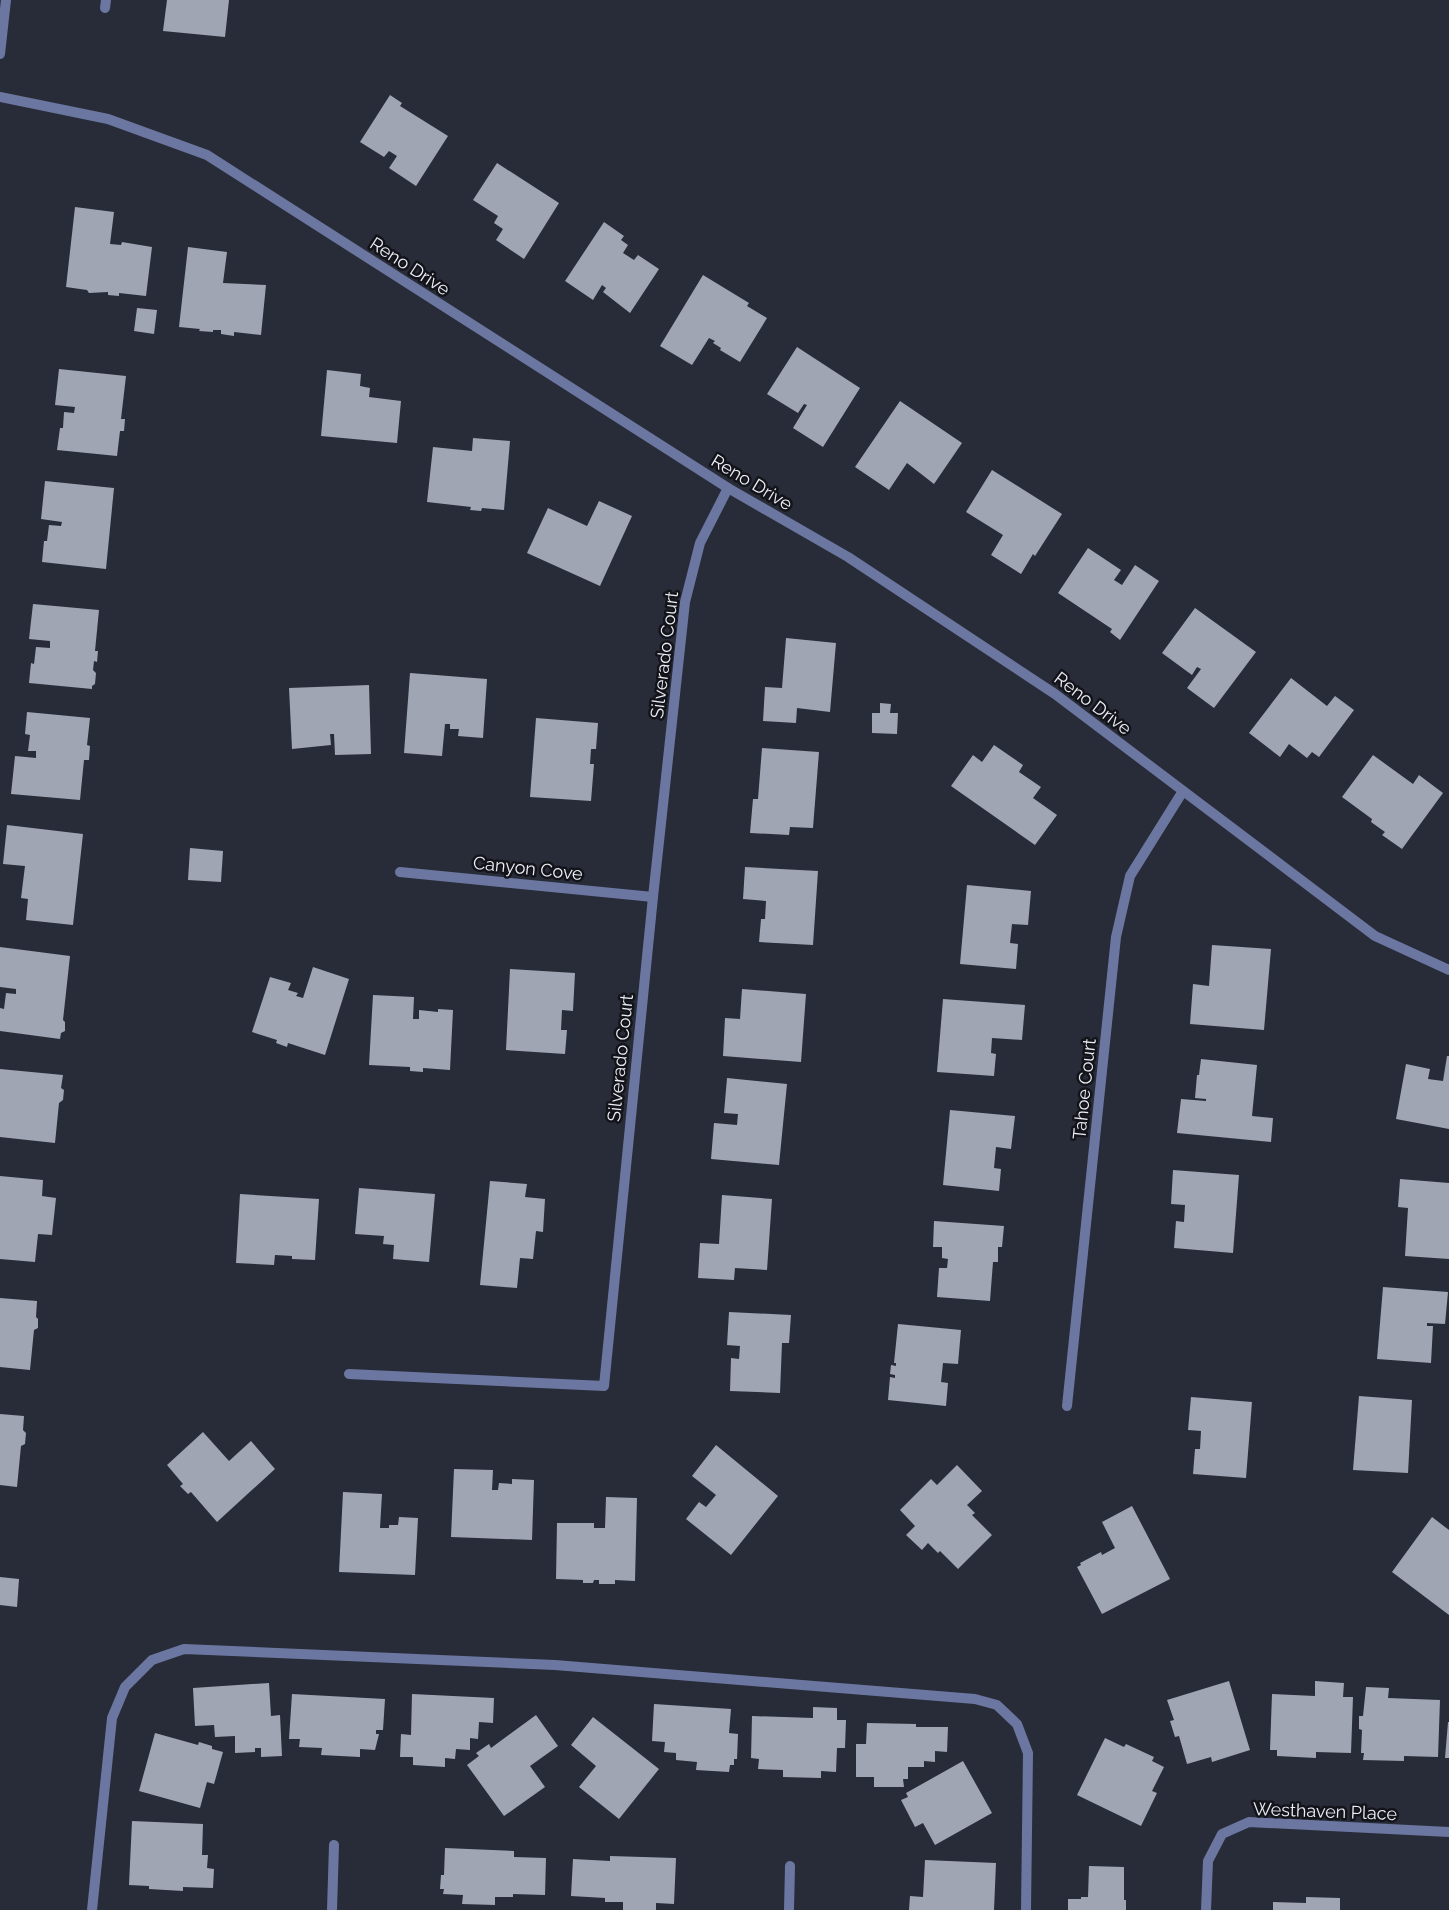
<svg xmlns="http://www.w3.org/2000/svg" width="1449" height="1910" font-family="Raleway,sans-serif">
  <rect width="100%" height="100%" fill="#282c38"/>
  <g fill="#a0a5b4">
    <path d="M167,0H229L225,37L163,31Z"/>
    <path d="M390,95L402,103L400,106L448,136L416,186L389,168L397,156L389,151L384,157L360,142Z"/>
    <path d="M497,163L559,203L524,259L496,240L503,229L494,223L498,216L473,200Z"/>
    <path d="M75,207L114,212L110,244L121,245L122,242L152,247L146,296L119,293V296L108,295V292L89,293L87,290L66,287Z"/>
    <path d="M604,222L624,236L621,240L628,245L623,253L634,260L638,255L659,269L630,313L603,292L606,288L602,285L593,300L565,281Z"/>
    <path d="M188,247L227,252L223,283L266,285L261,335L234,332V336L221,334V330H213V332L199,331L200,329L179,327Z"/>
    <path d="M703,275L749,303L747,306L767,318L740,362L720,350L721,348L713,343L715,341L709,338L692,365L660,346Z"/>
    <path d="M137,308L157,310L154,334L134,331Z"/>
    <path d="M797,347L860,388L823,447L793,428L807,405L804,404L798,413L767,394Z"/>
    <path d="M59,369L126,376L121,419H125L124,431H120L117,456L57,450L60,428H63L64,412L74,413L75,407L55,405Z"/>
    <path d="M327,370L361,374L360,386L370,388L369,397L401,401L397,443L321,436Z"/>
    <path d="M900,401L962,443L934,484L907,463L889,490L855,467Z"/>
    <path d="M473,438L510,441L504,510L482,508L481,511L470,510L471,507L427,502L433,447L472,451Z"/>
    <path d="M992,470L1062,514L1035,556L1033,554L1021,574L991,555L1003,535L966,512Z"/>
    <path d="M45,481L114,488L106,569L42,562L44,541H47L49,525L61,526L62,522L41,519Z"/>
    <path d="M599,501L632,516L600,586L527,553L548,508L587,526Z"/>
    <path d="M1088,548L1121,570L1114,580L1122,585L1135,565L1159,581L1120,640L1110,632L1112,629L1058,593Z"/>
    <path d="M33,604L99,610L95,651H98L97,662L94,661L93,670L96,673L95,684L92,686V689L29,683L31,663L34,664L36,647L50,648V641L29,639Z"/>
    <path d="M1195,608L1256,652L1214,708L1187,688L1201,669L1197,667L1192,675L1162,653Z"/>
    <path d="M786,638L836,643L830,712L797,708L796,723L763,721L765,687L782,688Z"/>
    <path d="M410,673L487,679L483,738L458,736L459,729H450V724H445L442,756L404,753Z"/>
    <path d="M1291,678L1327,706L1335,696L1354,710L1319,757L1312,752L1307,758L1289,744L1280,757L1249,733Z"/>
    <path d="M369,685L371,754L335,755L334,734H330L331,745L292,749L289,688Z"/>
    <path d="M880,703L891,704L890,713H898L897,734L872,733V713H880Z"/>
    <path d="M27,712L90,718L87,745L90,746L89,760H84L80,800L11,794L15,756L36,758V751H28L30,735L25,734Z"/>
    <path d="M536,718L598,723L596,749H591L590,764H594L591,801L530,797Z"/>
    <path d="M994,745L1023,765L1019,772L1041,787L1033,798L1057,815L1035,845L951,786L973,755L982,762Z"/>
    <path d="M762,748L819,752L813,828L790,827L789,835L750,833L753,799H758Z"/>
    <path d="M1373,755L1413,784L1419,775L1443,793L1402,849L1382,835L1385,832L1371,822L1372,819L1342,797Z"/>
    <path d="M7,825L83,834L73,925L26,920L28,899L21,898L25,866L3,864Z"/>
    <path d="M190,848L223,851L221,882L188,880Z"/>
    <path d="M745,867L818,871L813,945L759,942L761,919H765L766,901L743,899Z"/>
    <path d="M967,885L1031,891L1028,925L1012,924L1010,943L1018,944L1016,969L960,964Z"/>
    <path d="M1212,945L1271,949L1264,1030L1190,1024L1193,984L1209,986Z"/>
    <path d="M0,947L70,956L63,1020L65,1022V1031L61,1033L60,1039L0,1031V1008L4,1009L6,993L16,994V989L0,987Z"/>
    <path d="M313,967L349,979L325,1055L288,1043L287,1047L276,1043L277,1040L252,1032L270,977L291,983L288,990L298,993L296,996L303,998Z"/>
    <path d="M510,969L575,973L573,1011L562,1010L561,1030H567L565,1054L506,1050Z"/>
    <path d="M742,989L806,994L801,1062L723,1056L725,1018L740,1019Z"/>
    <path d="M373,995L414,997L413,1019H419V1010L438,1012V1009L453,1010L450,1070L423,1068V1072L410,1071V1067L369,1065Z"/>
    <path d="M943,999L1025,1005L1022,1040L992,1038L991,1053L996,1054L994,1076L937,1072Z"/>
    <path d="M1447,1056H1449V1129L1396,1119L1406,1064L1430,1069L1428,1079L1443,1081Z"/>
    <path d="M1201,1059L1257,1065L1252,1116L1273,1118L1271,1142L1177,1133L1181,1099L1206,1101V1099L1195,1098L1197,1075H1199Z"/>
    <path d="M0,1069L63,1075L61,1088L64,1090L63,1100L59,1103L55,1143L0,1137Z"/>
    <path d="M727,1078L787,1084L779,1165L711,1159L714,1123L737,1125L738,1114L724,1113Z"/>
    <path d="M950,1110L1015,1116L1011,1149L996,1147L994,1168L1001,1169L999,1191L943,1185Z"/>
    <path d="M1173,1170L1239,1175L1233,1253L1174,1248L1176,1221L1184,1222L1185,1205L1171,1204Z"/>
    <path d="M0,1176L43,1180L42,1196L56,1198L52,1235L38,1234L35,1262L0,1259Z"/>
    <path d="M1400,1179L1449,1183V1259L1405,1256L1408,1208L1398,1207Z"/>
    <path d="M490,1181L527,1184L525,1197L545,1199L543,1232L536,1231L533,1259L520,1258L517,1288L480,1285Z"/>
    <path d="M359,1188L435,1194L429,1262L393,1259L394,1245L383,1244L384,1236L355,1234Z"/>
    <path d="M240,1194L319,1199L315,1260L292,1259V1256L275,1255L274,1265L236,1263Z"/>
    <path d="M722,1195L772,1199L767,1270L735,1268L734,1280L698,1278L700,1243L719,1244Z"/>
    <path d="M934,1221L1004,1226L1002,1247H998V1262H993L990,1301L937,1297L939,1268H947L948,1259L942,1258V1247H933Z"/>
    <path d="M1383,1287L1448,1292L1445,1324L1427,1323V1326H1433L1431,1363L1377,1359Z"/>
    <path d="M0,1298L37,1301L36,1317L38,1319V1328L34,1330L30,1370L0,1367Z"/>
    <path d="M729,1312L791,1315L789,1343H782L780,1393L730,1391L731,1358L739,1359L740,1346L727,1345Z"/>
    <path d="M898,1324L961,1330L958,1364L943,1363L941,1382L948,1383L946,1406L888,1400L890,1377L895,1378V1375L890,1374L891,1365L896,1366V1363H894Z"/>
    <path d="M1359,1396L1412,1400L1408,1473L1353,1470Z"/>
    <path d="M1191,1397L1252,1402L1246,1478L1193,1474L1195,1449H1200L1201,1431L1188,1430Z"/>
    <path d="M0,1414L24,1416L23,1430L26,1433L25,1444L21,1446L17,1487L0,1485Z"/>
    <path d="M203,1432L229,1461L251,1441L275,1469L217,1522L191,1492L188,1494L180,1486L183,1484L167,1465Z"/>
    <path d="M716,1445L778,1496L731,1555L686,1519L699,1502L706,1507L716,1495L692,1476Z"/>
    <path d="M957,1465L982,1491L967,1505L975,1513L972,1515L992,1535L958,1569L940,1551L938,1553L928,1543L922,1550L906,1535L915,1526L900,1510L931,1479L937,1485Z"/>
    <path d="M454,1469L493,1470L492,1490H498L499,1483L512,1484V1479L534,1480L532,1540L451,1537Z"/>
    <path d="M343,1492L382,1494L380,1528H389V1525H398L399,1517L418,1518L415,1575L339,1572Z"/>
    <path d="M606,1497L637,1498L635,1581L615,1580V1584H599V1580H594L593,1583H583V1580L556,1579L557,1523H594V1528H605Z"/>
    <path d="M1132,1506L1170,1579L1102,1614L1077,1567L1081,1565L1080,1563L1101,1552L1102,1555L1115,1548L1102,1522Z"/>
    <path d="M1432,1517L1449,1530V1615L1392,1572Z"/>
    <path d="M0,1577L19,1579L17,1607L0,1605Z"/>
    <path d="M1229,1681L1250,1750L1212,1762L1211,1757L1187,1764L1179,1736L1175,1737L1170,1721L1174,1720L1167,1700Z"/>
    <path d="M1315,1681L1344,1683L1343,1697H1353L1351,1753L1316,1752V1758L1277,1756V1750H1270L1272,1694L1315,1696Z"/>
    <path d="M269,1683L271,1716L280,1715L282,1756L261,1757V1748H255V1752L235,1753V1736L215,1737L214,1725L195,1726L193,1688Z"/>
    <path d="M1366,1687L1389,1688L1388,1698L1440,1700L1438,1757L1404,1756V1761L1363,1760L1364,1753H1361L1362,1730L1359,1729V1716H1363Z"/>
    <path d="M292,1694L385,1699L383,1730H376V1734H379L375,1750L360,1749V1757L321,1755L322,1748L299,1747L300,1739H289Z"/>
    <path d="M412,1694L494,1698L493,1723L479,1722L478,1739L470,1738V1750L456,1749L455,1759L445,1758V1767L413,1765V1757H400L401,1734L411,1735Z"/>
    <path d="M654,1704L731,1709L729,1733L738,1734L737,1759H734V1765H730L729,1772L696,1770L697,1762L676,1760V1753L664,1752L665,1742L652,1741Z"/>
    <path d="M813,1707L837,1708V1720H846L845,1748H837L836,1772L821,1771V1778L783,1777V1770L758,1769L759,1759L751,1758L752,1716L813,1718Z"/>
    <path d="M536,1715L558,1746L530,1766L545,1787L504,1816L467,1765L479,1756L476,1753L489,1744L491,1748Z"/>
    <path d="M593,1717L659,1769L619,1819L579,1787L596,1766L571,1745Z"/>
    <path d="M1448,1722H1449V1758H1445Z"/>
    <path d="M867,1723L916,1724V1727H948L947,1752L935,1751V1762L924,1761V1767H908V1779H903L904,1787H874V1777H856V1744H866Z"/>
    <path d="M155,1733L198,1745L199,1742L212,1746V1749L223,1752L214,1784L207,1782L200,1808L139,1791Z"/>
    <path d="M1105,1738L1124,1747L1126,1744L1154,1757L1152,1761L1164,1767L1152,1791L1157,1793L1141,1826L1077,1795Z"/>
    <path d="M963,1761L992,1813L935,1845L923,1823L915,1827L901,1800L908,1797L906,1793Z"/>
    <path d="M132,1821L203,1824L202,1855H208L207,1868L214,1869L213,1888L183,1887V1891L149,1889V1886L129,1885Z"/>
    <path d="M445,1848L514,1851V1857L546,1858L545,1895L513,1894V1897H495V1905L462,1904L463,1895L443,1894L444,1889H440L441,1875H444Z"/>
    <path d="M610,1856L676,1858L674,1904L656,1903V1910H623V1902H605V1898L571,1896L573,1859L610,1861Z"/>
    <path d="M925,1860L996,1863L994,1910H909L910,1896L923,1897Z"/>
    <path d="M1089,1866L1124,1867V1900H1126V1910H1068V1899H1081V1897H1088Z"/>
    <path d="M1306,1897L1340,1898V1910H1273V1902L1306,1903Z"/>
  </g>
  <g fill="none" stroke-linecap="round" stroke-linejoin="round">
    <g stroke="#6b77a0" stroke-width="10">
      <path d="M105,8L106,0"/>
      <path d="M92,1910L112,1718L125,1687L152,1660L184,1649L555,1665L975,1699L997,1705L1017,1724L1028,1753L1026,1910"/>
      <path d="M332,1910L334,1845"/>
      <path d="M789,1910L790,1866"/>
    </g>
    <g stroke="#6b77a0" stroke-width="10">
      <path d="M0,54L6,0"/>
      <path d="M0,97L108,119L207,155L728,488L848,557L1055,694L1375,936L1449,970"/>
      <path d="M400,872L653,897"/>
      <path d="M349,1374L604,1386L653,897L685,602L700,543L728,488"/>
      <path d="M1067,1406L1116,937L1130,876L1183,791"/>
      <path d="M1206,1910L1208,1861L1222,1834L1249,1822L1449,1832"/>
    </g>
  </g>
  <g text-anchor="middle" dominant-baseline="central" stroke-width="5" stroke-linejoin="round" paint-order="stroke">
    <g font-size="18" fill="#ebeef6" stroke="#13141a">
      <text transform="translate(410 266) rotate(33)">Reno Drive</text>
      <text transform="translate(752 482) rotate(31)">Reno Drive</text>
      <text transform="translate(664 655) rotate(-83)">Silverado Court</text>
      <text transform="translate(1093 703) rotate(37)">Reno Drive</text>
      <text transform="translate(528 868) rotate(6)">Canyon Cove</text>
      <text transform="translate(620 1058) rotate(-84)">Silverado Court</text>
      <text transform="translate(1084 1089) rotate(-84)">Tahoe Court</text>
      <text transform="translate(1325 1811) rotate(2)">Westhaven Place</text>
    </g>
  </g>
</svg>
